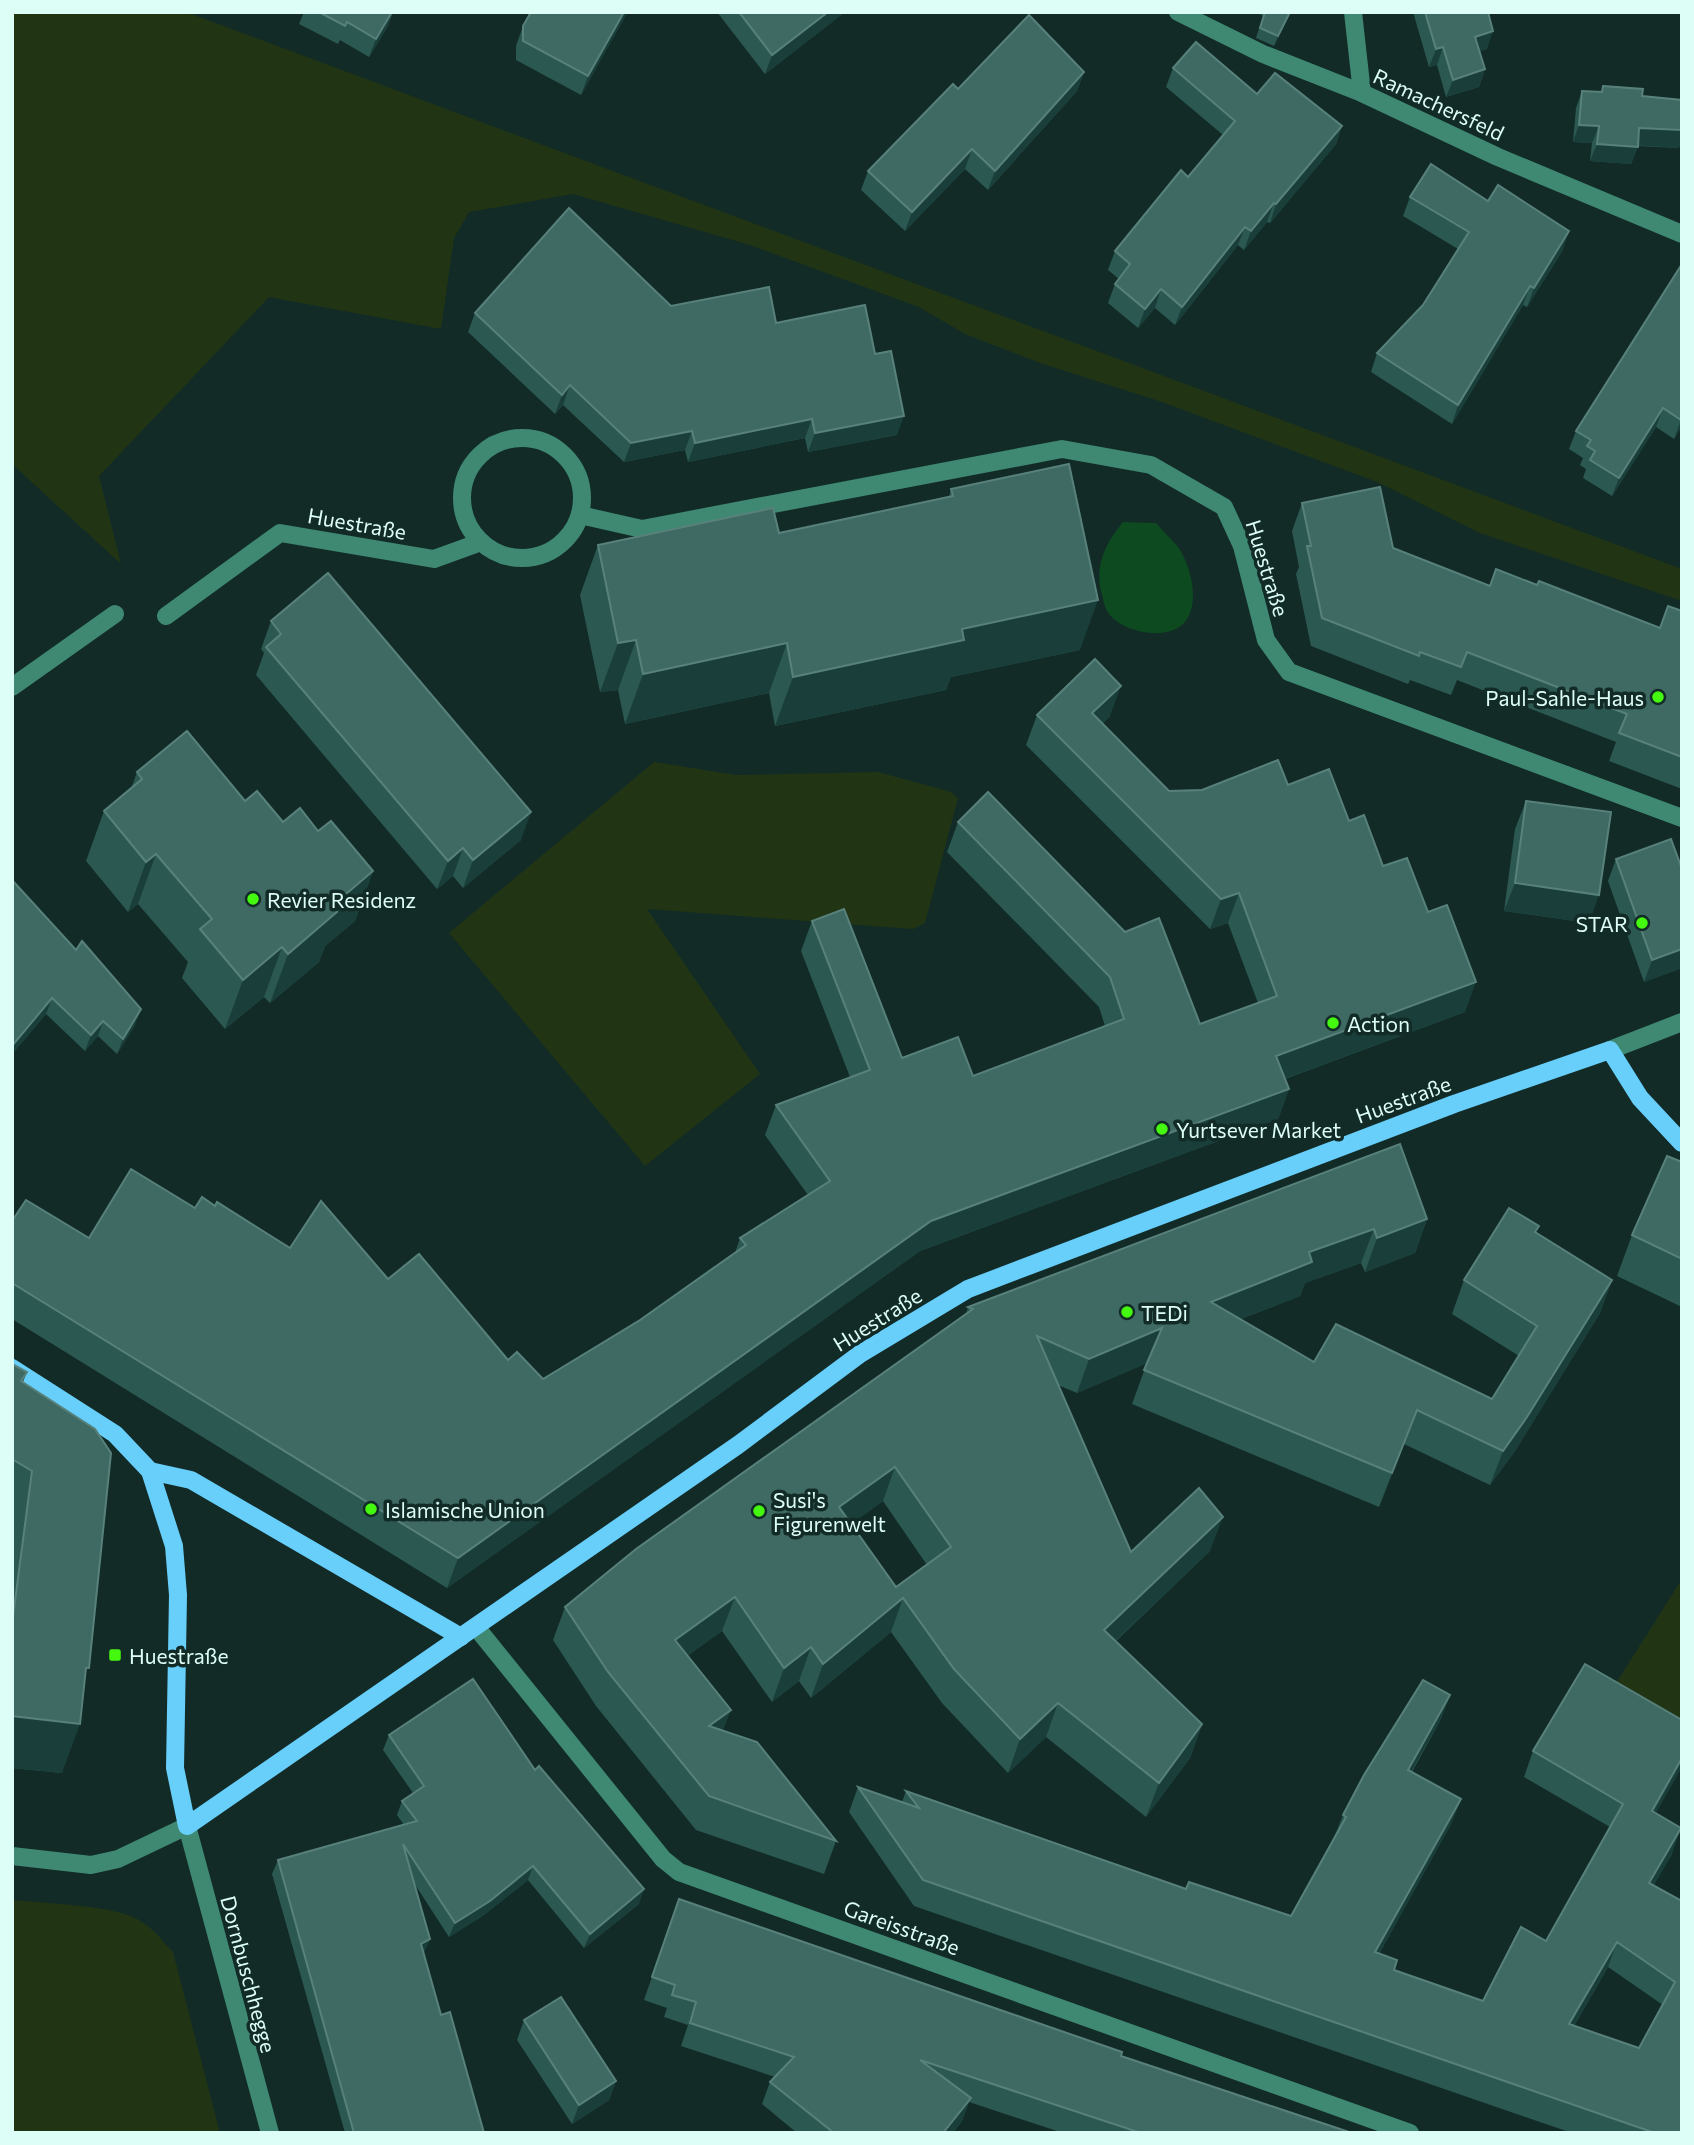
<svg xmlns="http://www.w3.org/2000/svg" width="1694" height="2145" font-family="Commissioner,sans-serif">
  <rect width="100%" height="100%" fill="#122b27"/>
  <g fill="#213515">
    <path d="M12,12H186L1682,569V601L1480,533L1377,482L1162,402L1040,363L965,334L919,307L750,245L573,194L469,212L454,238L441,329L269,297L99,476L121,564L12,464Z"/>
    <path d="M654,762L737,775L878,772L951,792L958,798L925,923L913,929L647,909L760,1074L645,1166L449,933Z"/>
    <path d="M1682,1579V1745L1606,1699Z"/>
    <path d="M12,1900C43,1903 111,1905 137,1919C152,1927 162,1940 173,1952L220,2133H12Z"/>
  </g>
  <path fill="#0d4a1f" d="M1123,522L1156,523C1163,531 1171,539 1178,547C1191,565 1201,605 1184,623C1167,642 1119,632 1107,611C1104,606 1103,597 1101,591C1095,564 1106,543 1123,522Z"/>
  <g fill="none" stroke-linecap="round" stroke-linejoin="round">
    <g stroke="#3f8973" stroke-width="18">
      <path d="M1178,12L1263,54L1362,93L1498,157L1682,234"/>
      <path d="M1353,12L1362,93"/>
      <circle cx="522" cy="498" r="60"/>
      <path d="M580,515L642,529L1062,449L1151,465L1224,507L1242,546L1266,640L1289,672L1682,818"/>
      <path d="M166,616L280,533L434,559L481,542"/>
      <path d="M12,687L115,614"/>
      <path d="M1610,1050L1682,1022"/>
      <path d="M476,1627L663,1859L679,1872L1410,2133"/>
      <path d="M12,1856L91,1865L118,1859L187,1826L270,2133"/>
    </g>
    <g stroke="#68cffb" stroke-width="18">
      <path d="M12,1368L115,1434L150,1471L174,1546L178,1595L175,1768L187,1826L738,1445L860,1354L968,1289L1454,1104L1610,1050L1640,1098L1682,1143"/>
      <path d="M150,1471L191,1480L461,1637"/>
    </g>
  </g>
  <g fill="#2c5852" fill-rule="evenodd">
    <path d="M304,12H393L388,26L369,57L340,40L338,44L299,24Z"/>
    <path d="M717,12H845L765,74Z"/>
    <path d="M1256,12H1291L1274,46L1256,38L1263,16Z"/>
    <path d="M1413,12H1488L1487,49L1480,51L1485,69L1479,87L1446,97L1437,65L1429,67Z"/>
    <path d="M523,26L597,66L581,95L516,60V46Z"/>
    <path d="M1173,68L1257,94L1342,126L1336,144L1270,223L1267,222L1244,250L1238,245L1175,325L1155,308L1138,328L1108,303L1115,284L1119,279L1108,270L1115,251L1188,177L1223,135L1166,87Z"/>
    <path d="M1084,72L1077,91L988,190L965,169L905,231L861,190L868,171L958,89Z"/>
    <path d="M1603,86L1679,148L1638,146L1631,164L1590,161L1592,143L1573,142L1576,108L1582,91L1601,92Z"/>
    <path d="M1410,197L1563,250L1527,307L1523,305L1452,424L1371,372L1377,353L1423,305L1458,249L1403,216Z"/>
    <path d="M1682,264V426L1674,439L1656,427L1612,496L1583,478L1586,469L1580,465L1583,458L1569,449L1576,431Z"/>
    <path d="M671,306L776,323L875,354L897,435L808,452L805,438L688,462L685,450L624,462L563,405L555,414L468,332L475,313Z"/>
    <path d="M951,489L1080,650L951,677L946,690L775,726L769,693L625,724L618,690L600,692L580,595L598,545L779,533L949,497Z"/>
    <path d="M1302,503L1393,548L1490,586L1537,585L1660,628L1682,611V789L1609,761L1616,742L1457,680L1451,695L1410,680L1408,684L1311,646L1296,574L1299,567L1292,531Z"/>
    <path d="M271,621L521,840L463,888L453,876L437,889L256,675L264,653L261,649Z"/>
    <path d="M1037,715L1110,716L1102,724L1169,791L1288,785L1349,821L1383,866L1465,1012L1285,1079L1289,1089L1278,1119L920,1251L447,1588L12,1319V1221L89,1238L195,1208L215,1206L290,1248L388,1279L508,1360L543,1379L640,1320L735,1253L740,1238L808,1195L765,1135L776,1105L850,1077L801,951L812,921L902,1058L973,1076L1105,1026L1099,1007L947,852L958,822L1200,1024L1258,1003L1228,923L1210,929L1026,745Z"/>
    <path d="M137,772L245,801L283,822L318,831L373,871L355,921L325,946L319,962L270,1003L264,997L225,1029L182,978L188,962L138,904L128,912L86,861L104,811L131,789Z"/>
    <path d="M1526,801L1589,923L1504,911L1515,829Z"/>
    <path d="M1616,859L1682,869V968L1644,982L1608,881Z"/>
    <path d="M12,880L135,1025L117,1054L98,1036L85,1051L46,1014L12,1054Z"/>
    <path d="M1682,1162V1307L1617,1276L1632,1235Z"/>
    <path d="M1427,1219L1415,1253L1365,1272L1361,1263L1305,1283L1300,1296L1241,1319L1314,1362L1492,1399L1519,1356L1452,1314L1464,1280L1536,1233L1612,1280L1600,1313L1515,1451L1490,1485L1404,1444L1379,1507L1132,1404L1147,1363L1077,1393L1058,1385L1131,1552L1210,1551L1115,1642L1202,1724L1190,1758L1146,1817L1046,1737L1008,1773L942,1703L891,1632L811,1698L799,1681L772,1702L722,1631L687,1656L723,1731L836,1841L824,1874L696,1830L596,1706L553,1640L565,1607L966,1314L968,1307ZM883,1501L927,1565L896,1587L851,1524Z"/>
    <path d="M12,1364L27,1372L23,1382L85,1680L62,1773L12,1768V1534L14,1521L12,1520Z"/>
    <path d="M1450,1695L1440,1721L1412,1772L1461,1799L1451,1824L1379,1954L1394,1970L1483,2001L1546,1941L1610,1827L1524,1777L1533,1751L1656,1813L1672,1854L1653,1886L1682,1901V2133H1572L914,1906L849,1812L858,1787L902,1802L906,1791L1186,1889L1291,1916L1334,1838L1343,1815ZM1608,1967L1663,2005L1639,2048L1574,2026Z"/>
    <path d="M389,1735L535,1770L639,1904L584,1948L528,1880L484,1915L449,1937L414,1883L430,1939L423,1954L441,2015L484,2133H345L272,1874L278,1860L404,1825L397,1815L402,1801L413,1793L383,1750Z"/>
    <path d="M679,1899L1121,2056L1352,2133H1063L969,2102L962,2121L953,2133H797L762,2104L770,2082L775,2077L681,2046L688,2025L664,2017L667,2008L644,2000Z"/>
    <path d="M524,2020L616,2081L609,2100L572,2124L517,2040Z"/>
  </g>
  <g fill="#1a3f3a">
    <path d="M392,12H393L388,26L369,57L376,39Z"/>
    <path d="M624,12H628L581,95L588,76Z"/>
    <path d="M828,12H845L765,74L772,55Z"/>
    <path d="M1290,12H1291L1274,46L1278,36Z"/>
    <path d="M1493,31L1487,49L1469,54L1475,37Z"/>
    <path d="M1443,47L1437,65L1429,67L1436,49Z"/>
    <path d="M1485,69L1479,87L1446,97L1453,80Z"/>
    <path d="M1084,72L1077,91L988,190L995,171Z"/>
    <path d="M1579,125L1599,126L1592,143L1573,142Z"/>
    <path d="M1342,126L1336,144L1270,223L1276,204Z"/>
    <path d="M1639,128L1682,130V141L1679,148L1633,145Z"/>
    <path d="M1597,144L1638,147L1631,164L1590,161Z"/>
    <path d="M972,149L965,169L905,231L912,212Z"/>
    <path d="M1274,203L1267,222L1244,250L1251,231Z"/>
    <path d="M1245,227L1238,245L1175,325L1182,307Z"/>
    <path d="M1569,231L1563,250L1527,307L1534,288Z"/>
    <path d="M1530,286L1523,305L1452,424L1458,405Z"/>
    <path d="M1161,289L1155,308L1138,328L1145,309Z"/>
    <path d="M570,385L563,405L555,414L562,395Z"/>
    <path d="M1663,408L1656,427L1612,496L1619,478Z"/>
    <path d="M904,416L897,435L808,452L815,433Z"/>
    <path d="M1682,418V426L1674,439L1681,420Z"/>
    <path d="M812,419L805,438L688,462L695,443Z"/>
    <path d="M692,431L685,450L624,462L631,443Z"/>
    <path d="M1098,600L1080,650L951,677L946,690L775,726L793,677L962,629Z"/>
    <path d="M636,640L618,690L600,692L618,643Z"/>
    <path d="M787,643L769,693L625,724L643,674Z"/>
    <path d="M1121,686L1110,716L1081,743L1092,713Z"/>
    <path d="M531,812L521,840L463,888L473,860Z"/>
    <path d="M463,848L453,876L437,889L448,861Z"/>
    <path d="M156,854L138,904L128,912L146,862Z"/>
    <path d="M373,871L355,921L325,946L319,962L270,1003L288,954L332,906Z"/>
    <path d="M1515,883L1599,895L1589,923L1504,911Z"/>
    <path d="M1239,893L1228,923L1210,929L1221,899Z"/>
    <path d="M282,947L264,997L225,1029L243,980Z"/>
    <path d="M1682,949V968L1644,982L1652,960Z"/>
    <path d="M1476,982L1465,1012L1265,1086L1276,1056Z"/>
    <path d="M52,998L46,1014L12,1054V1046Z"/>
    <path d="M141,1009L135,1025L117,1054L123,1039Z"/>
    <path d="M103,1021L98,1036L85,1051L91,1035Z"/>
    <path d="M1289,1089L1278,1119L920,1251L447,1588L458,1558L931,1221Z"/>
    <path d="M1427,1219L1415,1253L1365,1272L1377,1238Z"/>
    <path d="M1374,1229L1361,1263L1305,1283L1300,1296L1198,1336L1211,1302L1309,1252Z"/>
    <path d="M1612,1280L1600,1313L1515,1451L1490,1485L1503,1451Z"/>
    <path d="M1162,1328L1150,1362L1077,1393L1089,1359Z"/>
    <path d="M1417,1410L1404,1444L1379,1507L1392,1473Z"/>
    <path d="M895,1467L883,1501L827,1541L839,1507Z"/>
    <path d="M1223,1517L1210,1551L1091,1664L1104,1630Z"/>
    <path d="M735,1597L722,1631L662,1674L675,1640Z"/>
    <path d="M903,1598L891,1632L811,1698L823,1664Z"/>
    <path d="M811,1647L799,1681L772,1702L784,1668Z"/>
    <path d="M1450,1695L1440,1721L1398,1795L1408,1770Z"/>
    <path d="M1058,1703L1046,1737L1008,1773L1020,1739Z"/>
    <path d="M731,1710L718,1743L709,1726Z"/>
    <path d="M12,1716L80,1724L62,1773L12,1768Z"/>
    <path d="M1202,1724L1190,1758L1146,1817L1159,1783Z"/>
    <path d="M1682,1758V1767L1643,1836L1652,1811Z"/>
    <path d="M1461,1799L1451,1824L1366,1978L1375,1952Z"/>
    <path d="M1681,1828L1672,1854L1640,1909L1649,1883Z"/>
    <path d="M533,1866L528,1880L484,1915L449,1937L455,1923Z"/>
    <path d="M644,1889L639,1904L584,1948L590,1934Z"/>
    <path d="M430,1939L424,1953L416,1959L421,1944Z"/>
    <path d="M1617,1942L1608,1967L1560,2050L1569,2024Z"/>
    <path d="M616,2081L609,2100L572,2124L579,2105Z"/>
    <path d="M971,2098L962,2121L953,2133H943Z"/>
  </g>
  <g fill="#3f6a64" stroke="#58817b" stroke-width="2" fill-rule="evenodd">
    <path d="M319,12H392L376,39L347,22L345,26Z"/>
    <path d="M531,12H624L588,76L523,41V26Z"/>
    <path d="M739,12H828L772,55Z"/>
    <path d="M1265,12H1290L1278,36L1260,28Z"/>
    <path d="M1425,12H1488L1493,31L1475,37L1485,69L1453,80L1443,47L1436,49Z"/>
    <path d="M1029,15L1084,72L995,171L972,149L912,212L868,171L953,84L958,89Z"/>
    <path d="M1196,42L1257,94L1275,73L1342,126L1276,204L1274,203L1251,231L1245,227L1182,307L1161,289L1145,309L1115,284L1130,264L1115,251L1181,170L1188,177L1235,121L1173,68Z"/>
    <path d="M1603,86L1643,89L1642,96L1682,100V130L1639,128L1638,147L1597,144L1599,126L1579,125L1582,91L1602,92Z"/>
    <path d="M1431,164L1488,201L1498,185L1569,231L1534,288L1530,286L1458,405L1377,353L1423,305L1469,232L1410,197Z"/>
    <path d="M569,208L671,306L769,287L776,323L865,305L875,354L891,351L904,416L815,433L812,419L695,443L692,431L631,443L570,385L562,395L475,313Z"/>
    <path d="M1682,264V418L1681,420L1663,408L1619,478L1590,460L1595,451L1587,446L1591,440L1576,431Z"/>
    <path d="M1069,464L1098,600L962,629L964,640L793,677L787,643L643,674L636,640L618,643L598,545L773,508L779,533L953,496L951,489Z"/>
    <path d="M1380,487L1393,548L1490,586L1496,569L1537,585L1539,581L1660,628L1668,606L1682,611V757L1619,733L1627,714L1467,652L1461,667L1420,652L1419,656L1322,618L1307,546H1311L1302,503Z"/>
    <path d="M328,573L531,812L473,860L463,848L448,861L266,647L281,634L271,621Z"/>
    <path d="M1095,659L1121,686L1092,713L1169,791L1202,790L1278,760L1288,785L1329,769L1349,821L1364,815L1383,866L1407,858L1428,912L1447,905L1476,982L1276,1056L1289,1089L931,1221L458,1558L12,1283V1221L26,1200L89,1238L131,1169L195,1208L202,1197L215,1206L217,1202L290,1248L321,1201L388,1279L419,1254L508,1360L517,1352L543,1379L640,1320L746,1245L740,1238L830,1181L776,1105L870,1070L812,921L844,909L902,1058L958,1037L973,1076L1124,1019L1110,977L958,822L988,792L1125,932L1159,918L1200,1024L1277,996L1239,893L1221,899L1037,715Z"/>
    <path d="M187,731L245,801L257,791L283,822L300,808L318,831L331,821L373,871L332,906L337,912L288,954L282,947L243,980L200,929L212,919L156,854L146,862L104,811L142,779L137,772Z"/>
    <path d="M1526,801L1611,812L1599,895L1515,883Z"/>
    <path d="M1671,839L1682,869V949L1652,960L1616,859Z"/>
    <path d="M12,880L76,950L82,941L141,1009L123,1039L103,1021L91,1035L52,998L12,1046Z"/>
    <path d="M1400,1144L1427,1219L1377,1238L1374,1229L1309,1252L1312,1262L1211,1302L1314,1362L1336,1324L1492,1399L1537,1326L1464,1280L1509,1208L1539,1226L1535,1232L1612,1280L1527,1417L1503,1451L1417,1410L1392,1473L1144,1370L1162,1328L1089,1359L1037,1336L1131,1552L1199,1488L1223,1517L1104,1630L1202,1724L1159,1783L1058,1703L1020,1739L954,1669L903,1598L823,1664L811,1647L784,1668L735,1597L675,1640L731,1710L709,1726L757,1742L836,1841L709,1796L608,1672L565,1607L636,1549L973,1309L968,1307ZM895,1467L951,1547L896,1587L839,1507Z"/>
    <path d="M1667,1156L1682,1162V1259L1632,1235Z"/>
    <path d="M12,1364L27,1372L21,1381L95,1429L111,1453L89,1668H86L80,1724L12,1716V1624L32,1471L12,1459Z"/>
    <path d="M1585,1664L1682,1720V1758L1652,1811L1681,1828L1649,1883L1682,1901V2133H1655L923,1880L858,1787L919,1808L906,1791L1186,1889L1189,1882L1291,1916L1346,1817L1343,1815L1364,1775L1423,1680L1450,1695L1408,1770L1461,1799L1375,1952L1397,1960L1394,1970L1483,2001L1521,1927L1546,1941L1623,1804L1533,1751ZM1617,1942L1675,1982L1639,2048L1569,2024Z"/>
    <path d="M473,1679L535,1770L539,1766L644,1889L590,1934L533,1866L490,1901L455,1923L403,1844L430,1939L421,1944L441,2015L450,2012L484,2133H354L278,1860L417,1821L402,1801L424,1786L389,1735Z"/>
    <path d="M679,1899L1122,2052L1121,2056L1352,2133H1141L920,2060L971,2098L943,2133H834L770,2082L794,2057L690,2023L696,2002L672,1995L675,1985L652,1977Z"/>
    <path d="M561,1997L616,2081L579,2105L524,2020Z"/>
  </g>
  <g fill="#45f80f" stroke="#122b27" stroke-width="2.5">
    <circle cx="1658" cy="697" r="7"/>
    <circle cx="253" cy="899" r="7"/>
    <circle cx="1642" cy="923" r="7"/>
    <circle cx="1333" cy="1023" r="7"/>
    <circle cx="1162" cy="1129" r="7"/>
    <circle cx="1127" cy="1312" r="7"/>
    <circle cx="371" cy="1509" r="7"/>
    <circle cx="759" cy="1511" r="7"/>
    <rect x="108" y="1648" width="14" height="14" rx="3.5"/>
  </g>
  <g text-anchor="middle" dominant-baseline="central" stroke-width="7" stroke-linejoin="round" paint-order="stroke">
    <g font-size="21" fill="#ddfef7" stroke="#122b27">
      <text transform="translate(1439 104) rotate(25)">Ramachersfeld</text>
      <text transform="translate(357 523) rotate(10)">Huestraße</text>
      <text transform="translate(1268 568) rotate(73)">Huestraße</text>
      <text transform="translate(1403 1099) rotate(-20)">Huestraße</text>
      <text transform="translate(877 1319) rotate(-32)">Huestraße</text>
      <text transform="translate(902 1927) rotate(20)">Gareisstraße</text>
      <text transform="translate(249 1974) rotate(75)">Dornbuschhegge</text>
    </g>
    <g font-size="21" fill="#ddfef7" stroke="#122b27" text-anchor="start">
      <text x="1644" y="697" text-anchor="end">Paul-Sahle-Haus</text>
      <text x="267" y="899">Revier Residenz</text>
      <text x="1628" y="923" text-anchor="end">STAR</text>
      <text x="1347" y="1023">Action</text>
      <text x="1176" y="1129">Yurtsever Market</text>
      <text x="1141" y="1312">TEDi</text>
      <text x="773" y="1499">Susi's<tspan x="773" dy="24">Figurenwelt</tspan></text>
      <text x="385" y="1509">Islamische Union</text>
      <text x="129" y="1655">Huestraße</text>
    </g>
  </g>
  <rect width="1694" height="2145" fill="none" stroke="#ddfef7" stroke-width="28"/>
</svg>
